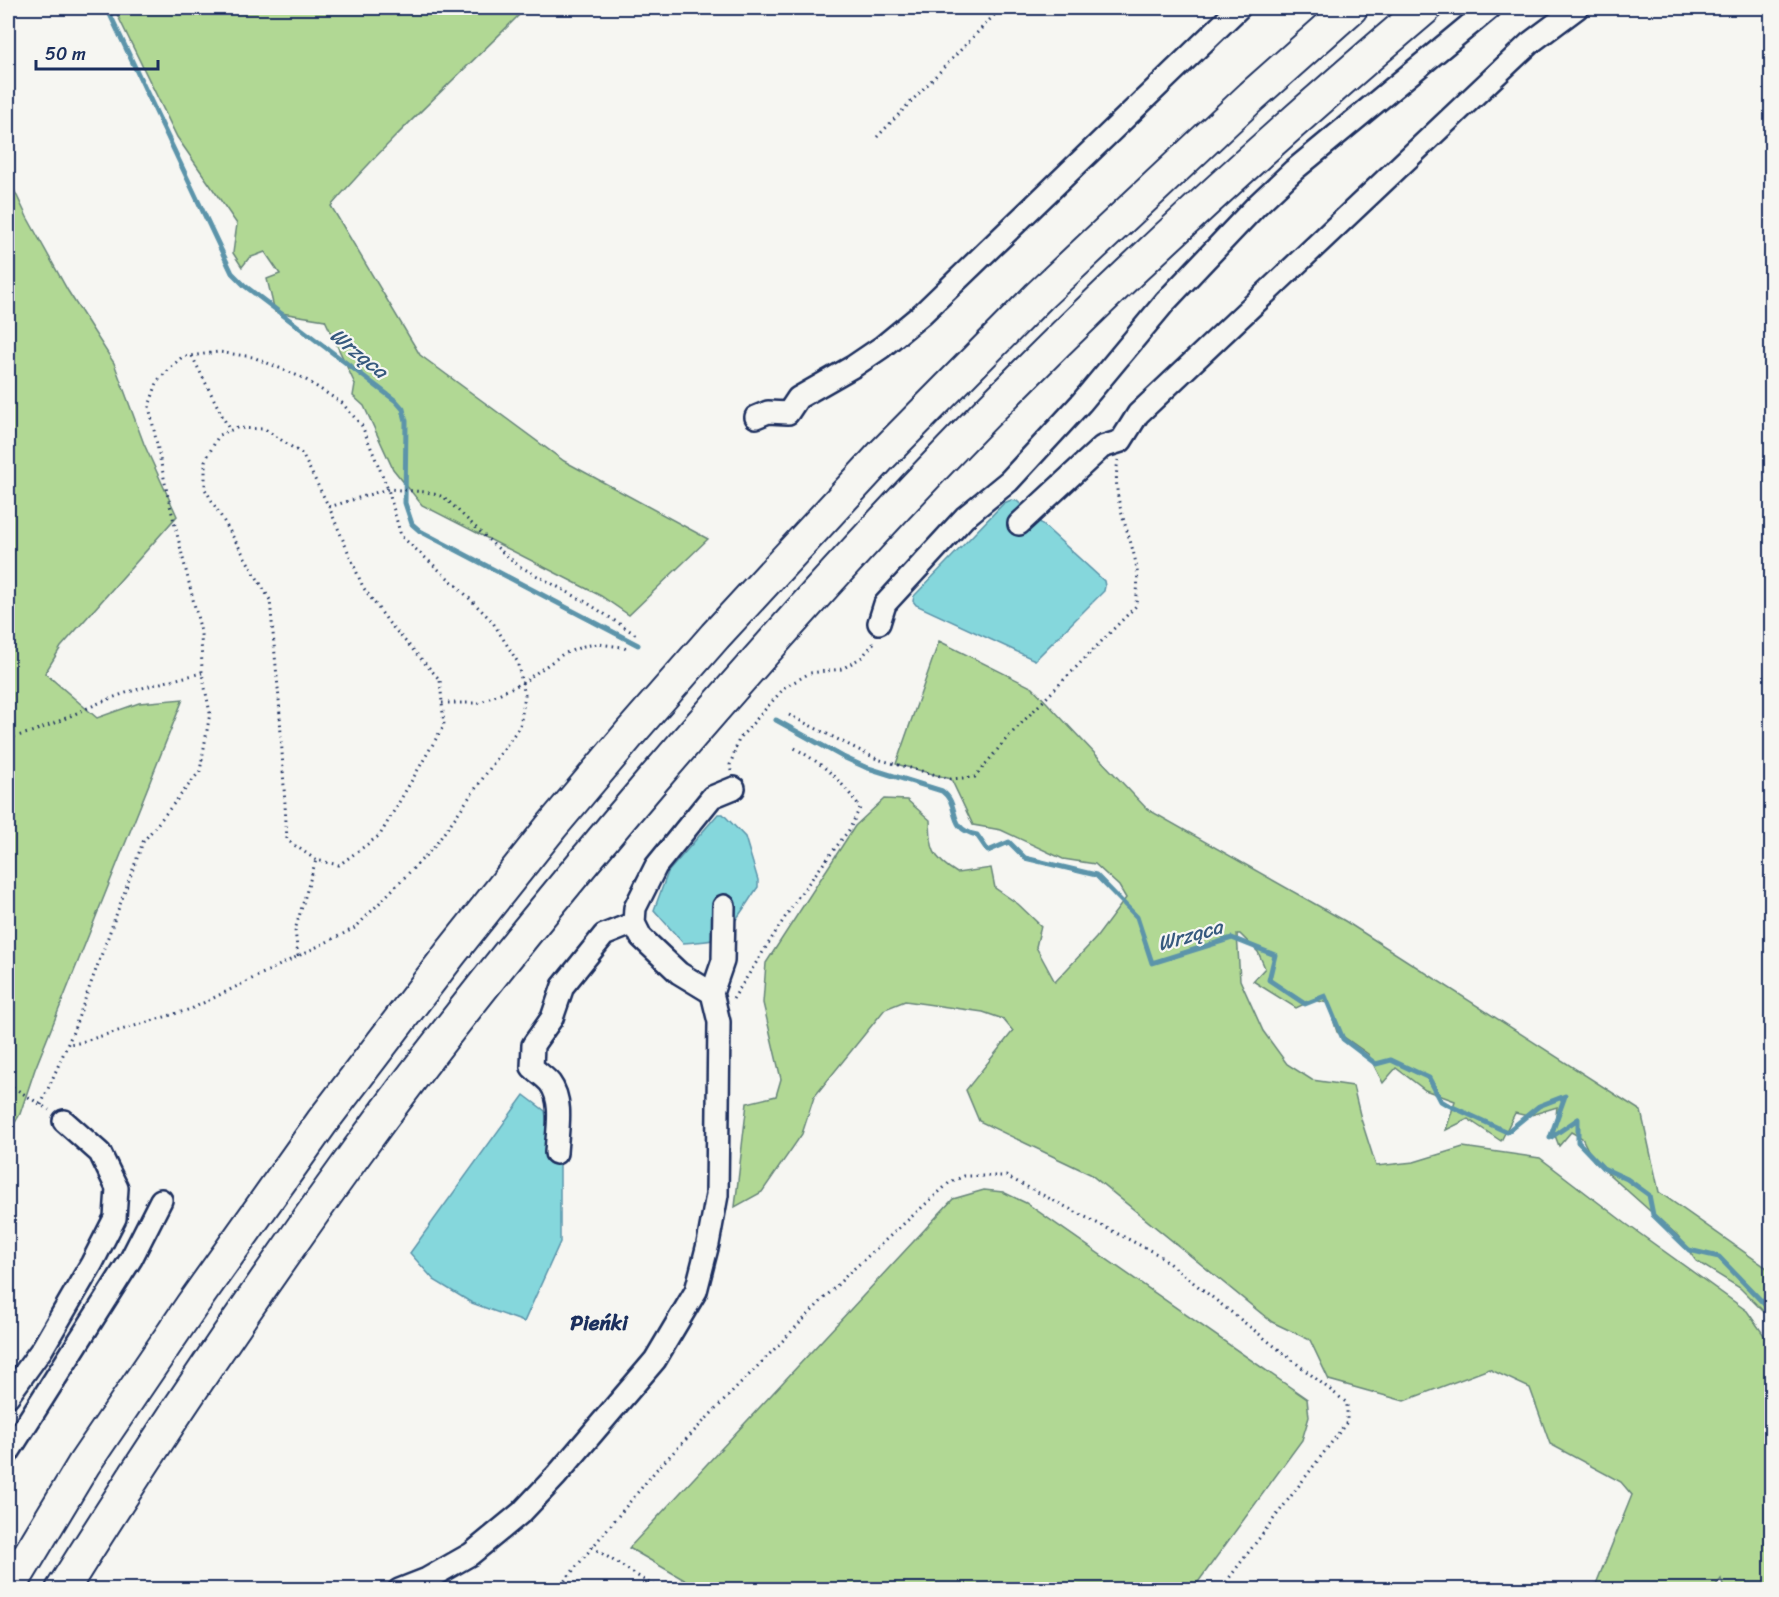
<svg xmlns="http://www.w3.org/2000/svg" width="1779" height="1597" font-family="Sriracha,sans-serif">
  <rect width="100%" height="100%" fill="#f6f6f2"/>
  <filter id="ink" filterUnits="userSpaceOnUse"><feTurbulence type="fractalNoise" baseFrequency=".0167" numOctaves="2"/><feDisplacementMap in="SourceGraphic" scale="12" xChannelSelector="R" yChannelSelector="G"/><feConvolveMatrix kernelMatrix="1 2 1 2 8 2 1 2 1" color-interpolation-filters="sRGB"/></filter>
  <g filter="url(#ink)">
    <g fill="#b1d894" stroke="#668479" stroke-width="1.5">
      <path d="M114,8H526C461,74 391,136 331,206L420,355L564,461L708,539L629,615L601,596L422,505L393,469L364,406L353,396L355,384L325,320L275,312L267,279L280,274L265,252L249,258L242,267L233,253L237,224L177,137Z"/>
      <path d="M8,177L27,217L68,291L114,363L144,444L177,516L61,647L45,673L97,718L139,703L183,699L35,1069L20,1114L10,1131L8,1169Z"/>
      <path d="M939,641L1033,688L1147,809L1345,921L1641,1111L1659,1192L1771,1271V1319L1740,1288L1696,1261L1678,1236L1593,1160L1582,1138L1571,1132L1559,1146L1554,1133L1557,1107L1528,1116L1515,1113L1501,1141L1468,1119L1446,1130L1455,1101L1425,1090L1396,1068L1383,1083L1368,1054L1337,1032L1328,1003L1313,1000L1296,1008L1253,981L1265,968L1258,952L1240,934H1237L1240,980L1263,1031L1287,1064L1312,1080L1353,1086L1361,1119L1376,1166L1414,1162L1463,1147L1540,1158L1625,1223L1747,1311L1771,1345V1589H1724L1721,1579L1714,1589H1594L1632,1495L1621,1482L1550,1444L1530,1388L1489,1369L1404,1401L1329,1380L1310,1340L1272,1322L1090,1174L979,1121L966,1090L1013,1031L1003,1019L983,1012L905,1001L885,1009L814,1097L802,1134L762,1192L735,1207L747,1103L776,1096L781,1079L763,1003L766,963L855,826L884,799L907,800L930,820C931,849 931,857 957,873L991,868L995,888L1018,904L1041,926L1036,947L1055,982L1096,938L1126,898L1119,886L1095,864L1063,859L1001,830L973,825L951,779L896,764Z"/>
      <path d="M984,1190L1003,1192L1026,1203L1307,1399L1309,1417L1302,1440L1193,1589H700L629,1548L953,1199Z"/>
    </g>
    <g fill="#85d7dc" stroke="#5b94aa" stroke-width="1.5">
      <path d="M1011,500L1017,501L1104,581L1105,586L1104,591L1035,660L916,605L913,601L914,596L1004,503Z"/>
      <path d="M718,814H723L745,837L758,880V887C747,902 730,935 712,940C703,942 692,942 683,943L654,910L668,872Z"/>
      <path d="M524,1095L545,1111L552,1157L560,1158V1242L524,1322L472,1303L434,1280L410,1253Z"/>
    </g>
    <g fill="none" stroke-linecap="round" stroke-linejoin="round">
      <g stroke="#5b94aa" stroke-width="5">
        <path d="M107,8L232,273L245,286L396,401L403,409L406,421L405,503L412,524L420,531L638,645"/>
        <path d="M776,720L843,757L865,767L942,791C962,806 945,828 977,835L988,851L1009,842L1025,858L1096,875L1137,917L1152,963L1232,938L1275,955L1269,980L1305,1004L1325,996L1343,1039L1376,1064L1391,1060L1429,1078L1441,1101L1446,1104L1507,1132L1539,1106L1565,1096L1550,1138L1578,1119V1142L1603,1168L1627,1179L1649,1195L1653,1215L1689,1250L1719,1257L1772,1312"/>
      </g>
      <defs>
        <g id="minor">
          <path d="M756,417L768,412L788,413L798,398L854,366L882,347L922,314L1239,8"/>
          <path d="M1019,524L1102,447L1121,441L1138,414L1530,43L1577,8"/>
          <path d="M879,623L885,604L965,517L1009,481L1081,403L1165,302L1257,205L1294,170L1490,8"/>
          <path d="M712,993L679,973L641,937L634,923L635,908L656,866L712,797L734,788"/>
          <path d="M556,1153C557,1131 564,1102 550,1083C545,1077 537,1072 532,1067L533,1045L552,1018L563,986L604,935L634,923"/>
          <path d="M8,1396L42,1349L92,1263L115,1218L117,1188L100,1153L64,1121"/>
          <path d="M8,1453L131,1259L161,1200"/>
          <path d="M399,1590L427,1579L471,1554L522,1512L556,1476L655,1360L696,1291L708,1244L717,1195L719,1022L712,993L723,961L724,906"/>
        </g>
        <g id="highway">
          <path d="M8,1590L84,1464L192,1305L322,1122L450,954L551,827L631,732L715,636L883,454L1039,296L1252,96L1351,8"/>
          <path d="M62,1590C155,1441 253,1295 356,1153C449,1025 549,902 651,782C770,643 892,507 1021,378C1150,249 1286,126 1425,8"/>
        </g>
      </defs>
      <use href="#minor" stroke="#1b2f5e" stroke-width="26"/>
      <use href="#highway" stroke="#1b2f5e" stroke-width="36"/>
      <g stroke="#1b2f5e" stroke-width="3" stroke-dasharray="1.5 4.5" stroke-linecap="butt">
        <path d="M877,137L1001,8"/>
        <path d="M192,356L230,431"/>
        <path d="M236,428L265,429L302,454L329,507L363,587L389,623L440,680L444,725L380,835L339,865L316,860L287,840L279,699L270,600L205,489V461L219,435Z"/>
        <path d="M329,507L388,489L427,492L444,497L494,545L519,566L586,602L638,636"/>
        <path d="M442,703H479L522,683L563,654L584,646L598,644L622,647L629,650"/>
        <path d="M789,715L877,759L951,779L975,777L1007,738L1136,606C1137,592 1139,578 1136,564C1129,527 1111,501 1118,460"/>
        <path d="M8,738C40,732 69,716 99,703C132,689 168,681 202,673"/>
        <path d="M731,771L730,765L739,739L785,687L810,673L842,669L862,657L873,644L874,639"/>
        <path d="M298,956L295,930L316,860"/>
        <path d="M733,999L798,897L849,830L860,808C839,777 823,764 791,746"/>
        <path d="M8,1084L49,1110"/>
        <path d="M41,1105L73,1032L143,842L200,771L210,713L202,673L201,632L168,497L149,406L158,380L182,357L219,352L253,357L303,378L342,403L362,426L388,489L401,536L459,588L492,621L517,661L525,695L520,726L434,847L355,928L191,1009L78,1043L67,1044"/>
        <path d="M592,1547L660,1590"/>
        <path d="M557,1590L657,1469L848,1274L949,1183L964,1176H1006L1157,1254L1347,1403V1422L1220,1590"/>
      </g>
      <use href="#minor" stroke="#f6f6f2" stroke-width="21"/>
      <use href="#highway" stroke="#f6f6f2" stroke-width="32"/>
    </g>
  </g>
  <g text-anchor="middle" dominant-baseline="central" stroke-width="4.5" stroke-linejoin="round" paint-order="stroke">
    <g font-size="21" font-style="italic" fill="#36597e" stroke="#f6f6f2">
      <text transform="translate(359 353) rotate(39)">Wrząca</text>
      <text transform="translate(1190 935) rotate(-16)">Wrząca</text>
    </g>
    <g font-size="21" font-weight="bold" fill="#1b2f5e" stroke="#f6f6f2">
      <text x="599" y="1323">Pieńki</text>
    </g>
  </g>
  <rect width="1779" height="1597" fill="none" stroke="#f6f6f2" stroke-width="30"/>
  <rect x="15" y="15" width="1749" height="1567" fill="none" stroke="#1b2f5e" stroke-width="2" filter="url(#ink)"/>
  <path d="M36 60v9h122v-9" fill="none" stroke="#1b2f5e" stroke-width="3"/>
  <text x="45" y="60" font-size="18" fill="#1b2f5e" stroke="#f6f6f2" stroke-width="4.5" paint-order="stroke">50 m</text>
</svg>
